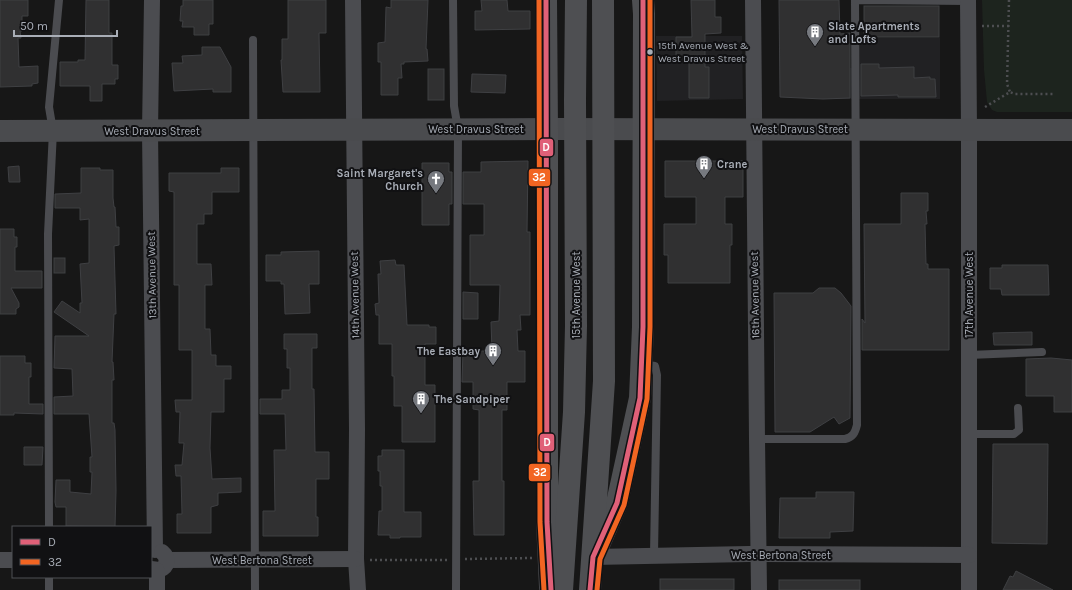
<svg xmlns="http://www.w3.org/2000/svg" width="1072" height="590" font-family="Karla,sans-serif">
  <rect width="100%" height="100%" fill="#171717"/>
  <g fill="#212123">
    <path d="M656,36H742L743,99L657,101Z"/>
    <path d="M858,38H940V99H828V68H858Z"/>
  </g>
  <path fill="#1d241e" d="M982,0H1072V112H997L992,110L987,102L984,70Z"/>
  <g fill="#303031" stroke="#3f4043">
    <path d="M0,0H28V16H22V31H20L21,38H18L19,67L38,66V83L32,84V86L0,87Z"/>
    <path d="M86,0H109V33H112V65H118V79H115V84H102V101H90V86H60V62H78V60H85Z"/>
    <path d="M183,0H213V24H209V35H194V27H182L183,21H180L181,6H183Z"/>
    <path d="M288,0H326V33H319L320,92H283L281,60H282V39H288Z"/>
    <path d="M391,0H428L426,49H427L428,61L404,62V64H401L402,78H398V95H381V62H378V43L385,42L386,7L391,8Z"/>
    <path d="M481,0H507L508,11H530V29L475,30V11H482Z"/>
    <path d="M691,0H715V17H721V33L705,34V67H709V98H689V59H676V37H692Z"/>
    <path d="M779,0H839L840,34L850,33V98L823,99L780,97Z"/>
    <rect x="864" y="6" width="75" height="31"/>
    <path d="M202,47H220L231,67V92H213V89L174,91L172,63H183L182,56L202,55Z"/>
    <path d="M861,64H879V68L914,67V78L930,77V79H935L936,97H898V95L861,96Z"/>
    <rect x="428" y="69" width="16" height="31"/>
    <path d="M472,74L506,75L505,93L471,92Z"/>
    <path d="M528,161L527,232H530V315H520L521,330H517L518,351H525V382H507V410H502V481H504V535H474L473,481H479V410L473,409V382H462L463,351H492L491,322L499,321L500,285H470V235H484V204H463V172H481V162Z"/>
    <path d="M665,161H743V197H725V224H732V245H730V283H668V255H664V224H696V197H665Z"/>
    <path d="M422,163H449V172H452V204H449V225H422Z"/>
    <path d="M19,166L20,182H9L8,167Z"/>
    <path d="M81,168H100V170H113V198L114,207H115L116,227H119V245L114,246L116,314H114L112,362H113L114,380H112V423H114L115,430L116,491L115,527L66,526V507H56L55,502L56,480H70V492L91,494L92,472H90V457H92L89,414H54V397L73,396L72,369L54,368L55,336H89L54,312L62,301L80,313V303H82L80,264L89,263V219L80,220V208H55V194L81,193Z"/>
    <path d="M221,168H239V192H212V214H204V224H197V264H211L212,285H205V329H210L211,355H216V366H231V379H224V412H211L210,448L212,479L241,478V492L218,493V505L211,507V533H177V514H182L181,476H176L175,465H182L184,443H179L180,412H176L175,400H192V350H179V285H174V192L169,191V173H221Z"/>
    <path d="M901,193H928V211H926L927,224H925L926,264H928V269H949V350H862V319L865,323L864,224H901Z"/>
    <path d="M0,229H14V237H17V247H15V271H42V288H11L19,303V307L16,309V314H0Z"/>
    <path d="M319,251V284H309L310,313L285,314L284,284H281V281H266V255H281V252Z"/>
    <rect x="54" y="258" width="11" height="15"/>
    <path d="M395,260L396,265H404L407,325H429V327H436V344H425V385H435V442H402V406H394V376H392V344H379V315H376L375,304L379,303L378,274H381L380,261Z"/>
    <path d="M1002,265H1048L1049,295H1002L1001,289H990V268H1002Z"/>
    <path d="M819,288H835L841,293L851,306L850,418L839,424L834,417L810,432H775L774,293H813Z"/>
    <path d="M463,292L478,293V319H463Z"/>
    <path d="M1032,332V345H994L993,333Z"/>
    <path d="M284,334H317V348H312V389H314L315,452H329V479H316V517H318V536H263V511H275L274,450H286L285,414H260V399H282V390H290V368H287V349H284Z"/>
    <path d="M0,356H25V363H31V377H29V404H43V414L14,413V415H0Z"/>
    <path d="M1051,358L1072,360V412H1054V396H1026V359Z"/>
    <path d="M993,444H1048L1047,544L992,543Z"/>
    <path d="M24,447H43L42,465H24Z"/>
    <path d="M382,450H404V512H421V537H400V538H390V535H378L379,511H382V486H380V471H378V456H382Z"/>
    <path d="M816,492H854L853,531L830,532V538H779L780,498H816Z"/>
    <path d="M1016,571L1053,590H1003L1010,576L1013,577Z"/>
    <rect x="660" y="579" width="74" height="11"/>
    <rect x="779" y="580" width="81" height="10"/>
  </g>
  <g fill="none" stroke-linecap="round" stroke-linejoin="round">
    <g stroke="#4d4e51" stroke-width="2.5" stroke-dasharray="2 3" stroke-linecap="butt">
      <path d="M1009,0L1007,84L1010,92"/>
      <path d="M982,26H1009"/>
      <path d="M985,107L1010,92L1015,94H1054"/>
      <path d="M465,559L532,558"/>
      <path d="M370,560H447"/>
    </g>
    <g stroke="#4b4c50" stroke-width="8">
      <path d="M453,0L454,106L458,129L456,590"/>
      <path d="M253,40L255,590"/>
      <path d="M969,355L1042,352"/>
      <path d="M642,364L655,366L657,375L654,555"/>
      <path d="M969,434H1014L1019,430L1018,408"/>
      <path d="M757,439H845C853,437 855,433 857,425L855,0L968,1"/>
      <path d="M49,527L48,234L53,131L49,107L59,0"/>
      <path d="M49,577V590"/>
    </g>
    <g stroke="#4b4c50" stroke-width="16">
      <path d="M152,0L150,131L155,550"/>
      <path d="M353,0L357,429L356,559L358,590"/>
      <path d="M753,0L757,439L759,590"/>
      <path d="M968,0L969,130V590"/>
      <path d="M593,557L749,554L969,555"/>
      <path d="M0,560H13"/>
      <path d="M167,560L356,559"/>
      <path d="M151,569L159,570C168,567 169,558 162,552"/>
      <path d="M157,590V571"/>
    </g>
    <path stroke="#4a4b4e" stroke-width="22" d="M0,131L554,129L1072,130"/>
    <g stroke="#4e4f52" stroke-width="22">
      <path d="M546,0L547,129V522L550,587"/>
      <path d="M599,545L617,503L640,398L643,327L644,14L643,0"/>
      <path d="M562,590L574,412L576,326L575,100L576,0"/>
      <path d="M590,590L604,381L603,0"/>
    </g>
    <defs>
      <g id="bus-1">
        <path d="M546,0L547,522L551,590"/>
        <path d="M590,590L593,557L617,503L640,398L643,327V0"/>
      </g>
      <g id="bus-2">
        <path d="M539,0L540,522L544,590"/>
        <path d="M597,590L600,559L624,505L647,399L650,327V0"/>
      </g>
    </defs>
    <use href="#bus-1" stroke="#111113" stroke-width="8"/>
    <use href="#bus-2" stroke="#111113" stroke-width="8"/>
    <use href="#bus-1" stroke="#e06078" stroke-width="5"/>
    <use href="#bus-2" stroke="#f26522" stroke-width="5"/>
  </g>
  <defs>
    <symbol id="building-pin" viewBox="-11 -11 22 30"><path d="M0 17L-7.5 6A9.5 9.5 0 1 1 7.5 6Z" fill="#76797f" stroke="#111113"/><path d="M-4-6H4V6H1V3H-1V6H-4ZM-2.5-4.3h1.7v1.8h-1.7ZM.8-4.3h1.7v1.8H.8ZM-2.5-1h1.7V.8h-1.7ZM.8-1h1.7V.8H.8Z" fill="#fff"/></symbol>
    <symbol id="church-pin" viewBox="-11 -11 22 30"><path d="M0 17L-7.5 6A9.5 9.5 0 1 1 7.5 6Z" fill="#76797f" stroke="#111113"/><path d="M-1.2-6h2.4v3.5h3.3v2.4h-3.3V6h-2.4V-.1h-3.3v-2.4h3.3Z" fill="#fff"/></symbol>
  </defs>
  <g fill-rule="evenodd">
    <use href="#building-pin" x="805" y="22" width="20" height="27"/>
    <use href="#building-pin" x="694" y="154" width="20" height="27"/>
    <use href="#church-pin" x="426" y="169" width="20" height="27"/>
    <use href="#building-pin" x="483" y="341" width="20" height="27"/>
    <use href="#building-pin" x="411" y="389" width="20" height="27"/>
  </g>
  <circle fill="#a9aeb7" stroke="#111113" stroke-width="1.5" cx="650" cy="52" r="3.5"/>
  <g text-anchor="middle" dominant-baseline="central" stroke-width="4" stroke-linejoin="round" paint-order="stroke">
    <g font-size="10" fill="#a9aeb7" stroke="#111113" text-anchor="start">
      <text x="658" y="46">15th Avenue West &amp;<tspan x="658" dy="13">West Dravus Street</tspan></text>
    </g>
    <g font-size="11" font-weight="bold" fill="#a9aeb7" stroke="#111113" text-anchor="start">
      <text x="828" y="26">Slate Apartments<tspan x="828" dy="13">and Lofts</tspan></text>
      <text x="717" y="164">Crane</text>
      <text x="423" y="173" text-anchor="end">Saint Margaret's<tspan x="423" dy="13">Church</tspan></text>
      <text x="480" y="351" text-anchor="end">The Eastbay</text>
      <text x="434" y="399">The Sandpiper</text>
    </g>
    <g font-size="11" fill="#a9aeb7" stroke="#111113">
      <text x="476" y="129">West Dravus Street</text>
      <text x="800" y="129">West Dravus Street</text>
      <text x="152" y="131">West Dravus Street</text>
      <text transform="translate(152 275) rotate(-91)">13th Avenue West</text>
      <text transform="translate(355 295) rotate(-91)">14th Avenue West</text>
      <text transform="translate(576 295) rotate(-90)">15th Avenue West</text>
      <text transform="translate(755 295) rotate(-91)">16th Avenue West</text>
      <text transform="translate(969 295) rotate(-90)">17th Avenue West</text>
      <text x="781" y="555">West Bertona Street</text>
      <text x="262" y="560">West Bertona Street</text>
    </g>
  </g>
  <g stroke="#111113" stroke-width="1.5">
    <rect x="539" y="138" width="15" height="19" rx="4" fill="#e06078"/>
    <rect x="528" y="168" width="23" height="19" rx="4" fill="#f26522"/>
    <rect x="539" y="433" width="16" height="19" rx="4" fill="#e06078"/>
    <rect x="528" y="463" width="23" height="19" rx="4" fill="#f26522"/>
  </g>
  <g font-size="11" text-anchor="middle" font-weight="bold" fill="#fff">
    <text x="546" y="151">D</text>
    <text x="539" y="181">32</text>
    <text x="547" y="446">D</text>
    <text x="540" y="476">32</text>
  </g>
  <rect x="12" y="526" width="140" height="52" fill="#111113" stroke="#4e5055"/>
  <rect x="20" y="539" width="20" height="6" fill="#e06078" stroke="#4e5055"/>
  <text x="48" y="546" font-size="12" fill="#a9aeb7">D</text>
  <rect x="20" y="559" width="20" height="6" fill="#f26522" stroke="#4e5055"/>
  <text x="48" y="566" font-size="12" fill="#a9aeb7">32</text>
  <path d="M14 30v6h103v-6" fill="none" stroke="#a9aeb7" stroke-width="2"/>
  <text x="20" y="30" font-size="12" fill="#a9aeb7" stroke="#111113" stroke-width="3" paint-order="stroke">50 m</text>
</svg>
